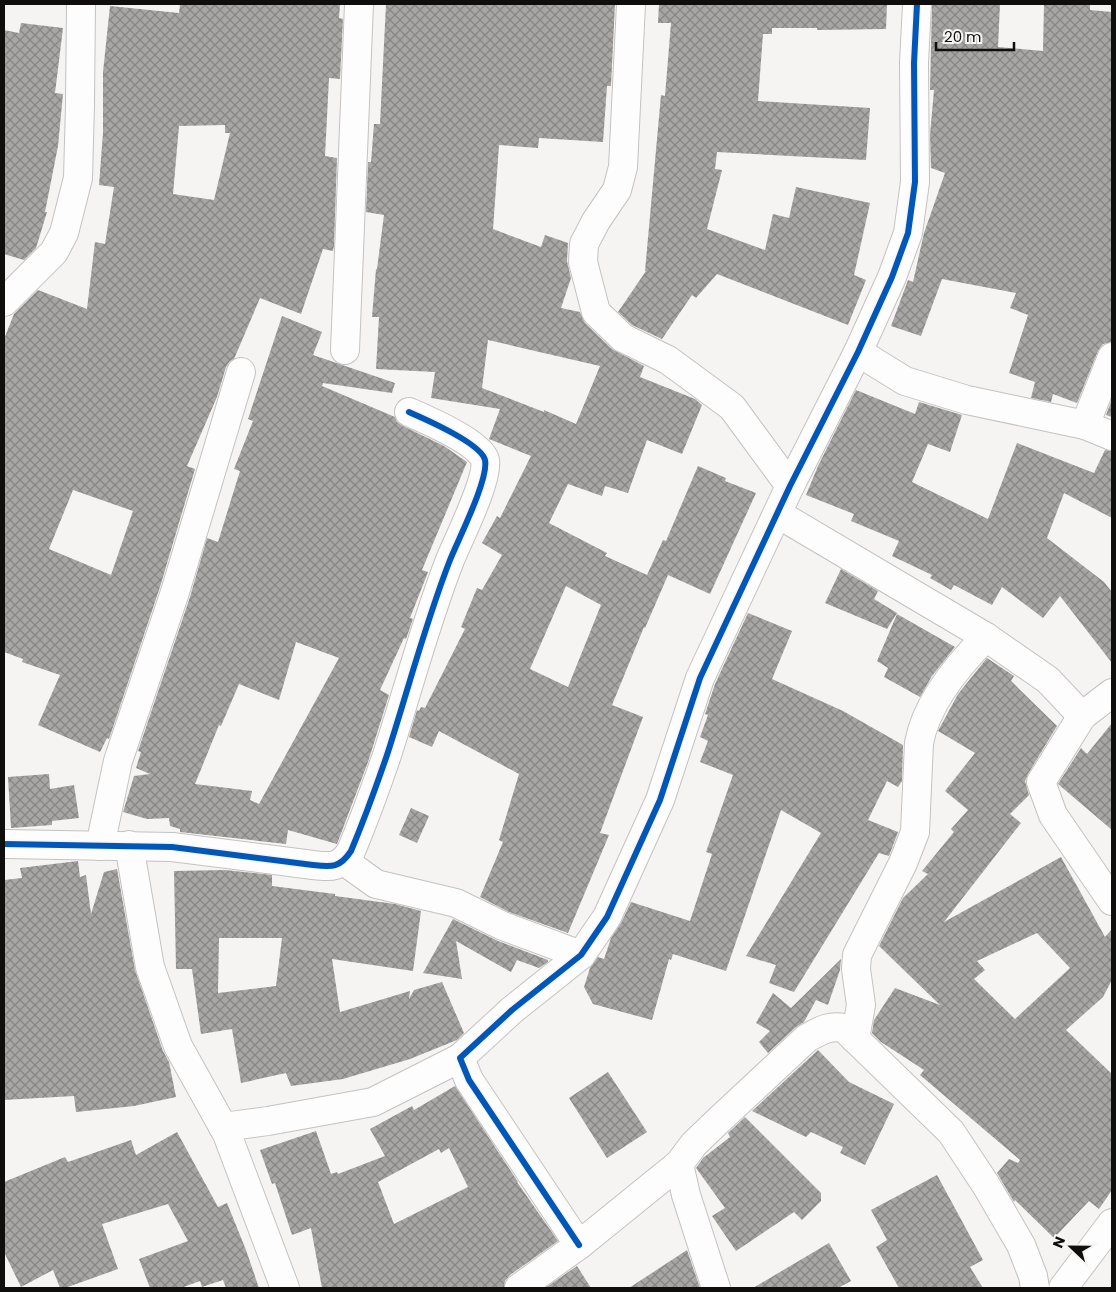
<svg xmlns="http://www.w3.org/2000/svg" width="1116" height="1292" font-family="Poppins,sans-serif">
  <defs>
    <pattern id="building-cross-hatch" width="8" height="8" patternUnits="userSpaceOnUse" patternTransform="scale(1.25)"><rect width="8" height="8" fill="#a7a6a4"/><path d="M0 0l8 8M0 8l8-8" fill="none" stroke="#868684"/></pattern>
  </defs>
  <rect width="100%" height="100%" fill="#f6f4f2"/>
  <g fill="url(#building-cross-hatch)" fill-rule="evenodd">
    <path d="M180,4H340L339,18L343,19L340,79L329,78L325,156L337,158L334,246L333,251L323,249L301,314L260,298L234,359L230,361L226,367L217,397L187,466L195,469L160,587L109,739L107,738L100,752L38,725L60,675L22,662L23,659L4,652V339L14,314L38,290L87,309L95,242L105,244L114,187L99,185L103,133V72L110,6L179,13ZM225,125V133H230L214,200L173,194L179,126ZM73,490L133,511L111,575L49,549Z"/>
    <path d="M386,4H615L611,86H607L603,142L539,138L538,148L499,145L493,229L541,247L545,235L568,243L567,261L571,278L561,308L580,312L585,323L612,349L644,366L640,377L695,399L702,405L682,454L647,440L628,493L605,486L602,496L568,484L549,523L607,553L605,556L647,575L663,540L666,541L698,466L726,478L725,481L756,493L710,594L668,575L645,628L644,627L612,705L643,717L600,833L609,835L568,933L509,912L480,897L503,842L499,840L519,774L439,731L432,747L409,737L417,710L419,711L421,707L425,708L465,629L461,627L477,588L482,590L502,555L482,543L497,516L500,518L531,456L489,439L500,409L431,398L435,372L376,369L379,317H372L376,269H377L384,215L366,212L368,162H371L374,124H380ZM488,340L600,366L576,424L544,410V412L482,388ZM566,586L601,605L568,687L530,669Z"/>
    <path d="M659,4H887L886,29L817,30V28H772V34H763L758,101L870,108L866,160L717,152L715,169L722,170L707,229L765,250L773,214L789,218L796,187L870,203L854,275L866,280L848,325L717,274L696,298L692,295L662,339L632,325L618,312L646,271H645L661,95L665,96L671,23H658Z"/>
    <path d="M932,4H1000L998,47L1043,51L1044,4H1090V10L1112,12V342L1103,344L1098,351L1077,403L1053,394L1051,402L1031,398L1035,382L1009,373L1028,315L1010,308L1016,293L942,279L921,336L891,326L908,280L913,282L924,233L945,173L931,168L930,135L934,90H930Z"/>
    <path d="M21,23L63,28L55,93L63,94L58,146L45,212H47L36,248L24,260L4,254V30L19,33Z"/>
    <path d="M282,316L322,332L313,355L395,383L392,393L323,383L322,386L395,417L397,422L403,426L444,446L467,462L422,570L428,572L410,618L413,619L406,639L404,638L380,690L389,695L368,762L337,844L288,830L286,844L180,832V829L170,826L169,818L147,819L123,812L134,776L150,774L136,768L141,752L138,751L190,597L207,538L218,542L240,471L234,469L253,421L248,419ZM296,642L339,658L259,804L250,800L252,791L195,784L219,725L221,726L239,684L279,700Z"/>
    <path d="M856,390L915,414L919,402L962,415L950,452L928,444L912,482L988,519L1017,443L1094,473L1105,450L1112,451V518L1064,493L1047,538L1104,582L1112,592V663L1060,596L1043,618L1002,587L992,605L954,585L951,590L930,578L932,575L892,556L899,541L851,521L854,514L806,495L818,466Z"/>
    <path d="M1112,399V417L1106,415Z"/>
    <path d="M841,569L878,591L874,599L897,613L887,629L825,603Z"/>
    <path d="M748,613L792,631L772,679L843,711L903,745L902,781L898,787L887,781L868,820L898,832L889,856L879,853L794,992L769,983L776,965L746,956L821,833L781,810L726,971L673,954L671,960L669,959L652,1020L593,1004L584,987L590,968L598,957L604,959L611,938L621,923L631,902L690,921L712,854L706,852L733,775L700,762L708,741L700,737L708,715L705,714L715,684Z"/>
    <path d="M897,614L955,647L932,676L920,697L884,677L888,668L877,661Z"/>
    <path d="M987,658L1014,676L1011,681L1057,726L1028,774L1025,781L1029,795L1010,814L1021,823L944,922L1061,857L1105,937L1112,929V980L1103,997L1066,1030L1112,1074V1190L1099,1209L1089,1201L1054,1238L1015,1200L1014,1202L997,1173L1009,1159L1018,1163L1020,1160L920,1075L924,1070L881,1042L872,1033L874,1020L895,988L940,1005L879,946L903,898L928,874L922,871L954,832L951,829L968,810L945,791L975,753L938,731L958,694ZM1037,933L1070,968L1015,1019L974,979L985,970L977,961Z"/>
    <path d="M1112,723V830L1058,784L1081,748L1087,754Z"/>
    <path d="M49,774L50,789L74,785L79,818L52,821V825L11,828L8,777Z"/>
    <path d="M411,808L429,816L417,843L399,835Z"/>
    <path d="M78,861L80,877L86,875L91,914L104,872L117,869L135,970L163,1051L169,1062L176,1097L134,1106L76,1112L74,1096L4,1100V880L22,878L20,868Z"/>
    <path d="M225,870L272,875V886L335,894V896L395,904L421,911L413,971L332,959L340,1012L410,991L409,999L414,990L442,982L464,1033L457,1040L410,1059L343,1079L291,1086L286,1073L241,1083L232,1029L201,1034L192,969H176L174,871ZM219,938H282L276,986L218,993Z"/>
    <path d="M453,919L498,941L548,960V962L539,968L517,960L511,972L456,941L462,979L423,973Z"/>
    <path d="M841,959L840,970L828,1005L816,1000L804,1022L796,1027L768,1053L759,1042L770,1031L756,1023L773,993L791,1008Z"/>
    <path d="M818,1050L849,1082L894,1104L865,1165L840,1153L843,1147L811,1132L806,1137L752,1111Z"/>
    <path d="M608,1072L647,1132L607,1158L569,1098Z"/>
    <path d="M455,1086L518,1182H517L558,1241L510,1275L505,1281L504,1288H322L311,1228L292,1235L275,1183L272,1184L260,1150L316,1131L331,1174L337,1172L338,1174L385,1156L370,1129L412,1106L414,1110ZM449,1148L468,1187L394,1224L378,1182L439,1149L441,1153Z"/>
    <path d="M745,1117L821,1193V1201L802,1220L794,1212L736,1251L712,1216L725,1208L696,1168L703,1158L730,1137L728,1133Z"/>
    <path d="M177,1132L218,1207L227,1203L246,1250L259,1288H226L223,1280L202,1287L200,1281L181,1288H150L139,1259L188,1241L168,1204L102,1224L118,1269L65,1288H60L53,1270L21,1287L4,1252V1182L65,1157L68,1162L131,1140L136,1155Z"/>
    <path d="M937,1175L983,1260L970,1267L983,1288H899L876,1247L887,1240L871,1210Z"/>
    <path d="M829,1243L851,1281L838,1288H753Z"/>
    <path d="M687,1250L700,1288H629Z"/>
    <path d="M577,1266L591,1288H545Z"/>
  </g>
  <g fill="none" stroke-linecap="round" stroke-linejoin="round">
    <defs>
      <g id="minor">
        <path d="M631,4L623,167L617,190L596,221L584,244L583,262L596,312L623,338L668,360L732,407L790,486"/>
        <path d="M4,302L54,252L64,233L78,178L80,104L81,4"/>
        <path d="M345,350L359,4"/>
        <path d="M858,352L905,381L967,400L1085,425L1112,436"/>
        <path d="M1085,425L1112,357"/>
        <path d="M778,514L986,637L1048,680L1082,716"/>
        <path d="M1112,693L1082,716L1041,782L1053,815L1112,901"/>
        <path d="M4,844L172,847L313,865C332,867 340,868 351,851C364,820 376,787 387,755C408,690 425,624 450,560C458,540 489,479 485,460C481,443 425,419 409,412"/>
        <path d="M129,845L150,967L178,1046L227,1134L285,1288"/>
        <path d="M100,846L118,761L175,592L241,372"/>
        <path d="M344,861L376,884L456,903L503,926L581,955"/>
        <path d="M855,1039L861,1005L856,969L857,955L903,863L915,832L919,743C926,704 959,664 986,637"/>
        <path d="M223,1127L268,1121L373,1102L460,1058"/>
        <path d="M679,1164L686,1195L716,1288"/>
        <path d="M579,1245L469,1080L460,1058L512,1010L581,955L607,917L660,800L700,678L790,486L858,352L892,277L908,233L915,182L914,63L917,4"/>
        <path d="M519,1288L579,1245L679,1164L694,1144L719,1120L807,1038C820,1031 829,1025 844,1028L951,1132L986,1185L1021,1245L1033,1276L1035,1288"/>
        <path d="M1063,1288L1112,1223"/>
      </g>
    </defs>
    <use href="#minor" stroke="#c4c2c1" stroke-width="30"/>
    <use href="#minor" stroke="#fefdfd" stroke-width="28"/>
    <defs>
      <g id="cycleway">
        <path d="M4,844L172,847L313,865C332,867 340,868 351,851C364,820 376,787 387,755C408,690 425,624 450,560C458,540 489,479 485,460C481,443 425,419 409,412"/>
        <path d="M579,1245L469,1080L460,1058L512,1010L581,955L607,917L660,800L700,678L790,486L858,352L892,277L908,233L915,182L914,63L917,4"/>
      </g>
    </defs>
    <use href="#cycleway" stroke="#f7f4f1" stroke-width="9"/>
    <use href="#cycleway" stroke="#0057b8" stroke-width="6"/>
  </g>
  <rect width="1116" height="1292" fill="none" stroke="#0f0e0d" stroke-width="10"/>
  <g transform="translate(1071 1247) rotate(292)" stroke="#f7f4f1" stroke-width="4" paint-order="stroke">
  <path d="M0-4L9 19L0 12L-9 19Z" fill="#0f0e0d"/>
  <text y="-8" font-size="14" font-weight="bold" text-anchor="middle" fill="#0f0e0d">N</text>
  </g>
  <path d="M936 42v8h78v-8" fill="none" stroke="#0f0e0d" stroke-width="2.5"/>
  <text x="944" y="42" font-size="15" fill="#0f0e0d" stroke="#f7f4f1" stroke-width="4" paint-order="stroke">20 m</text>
</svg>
